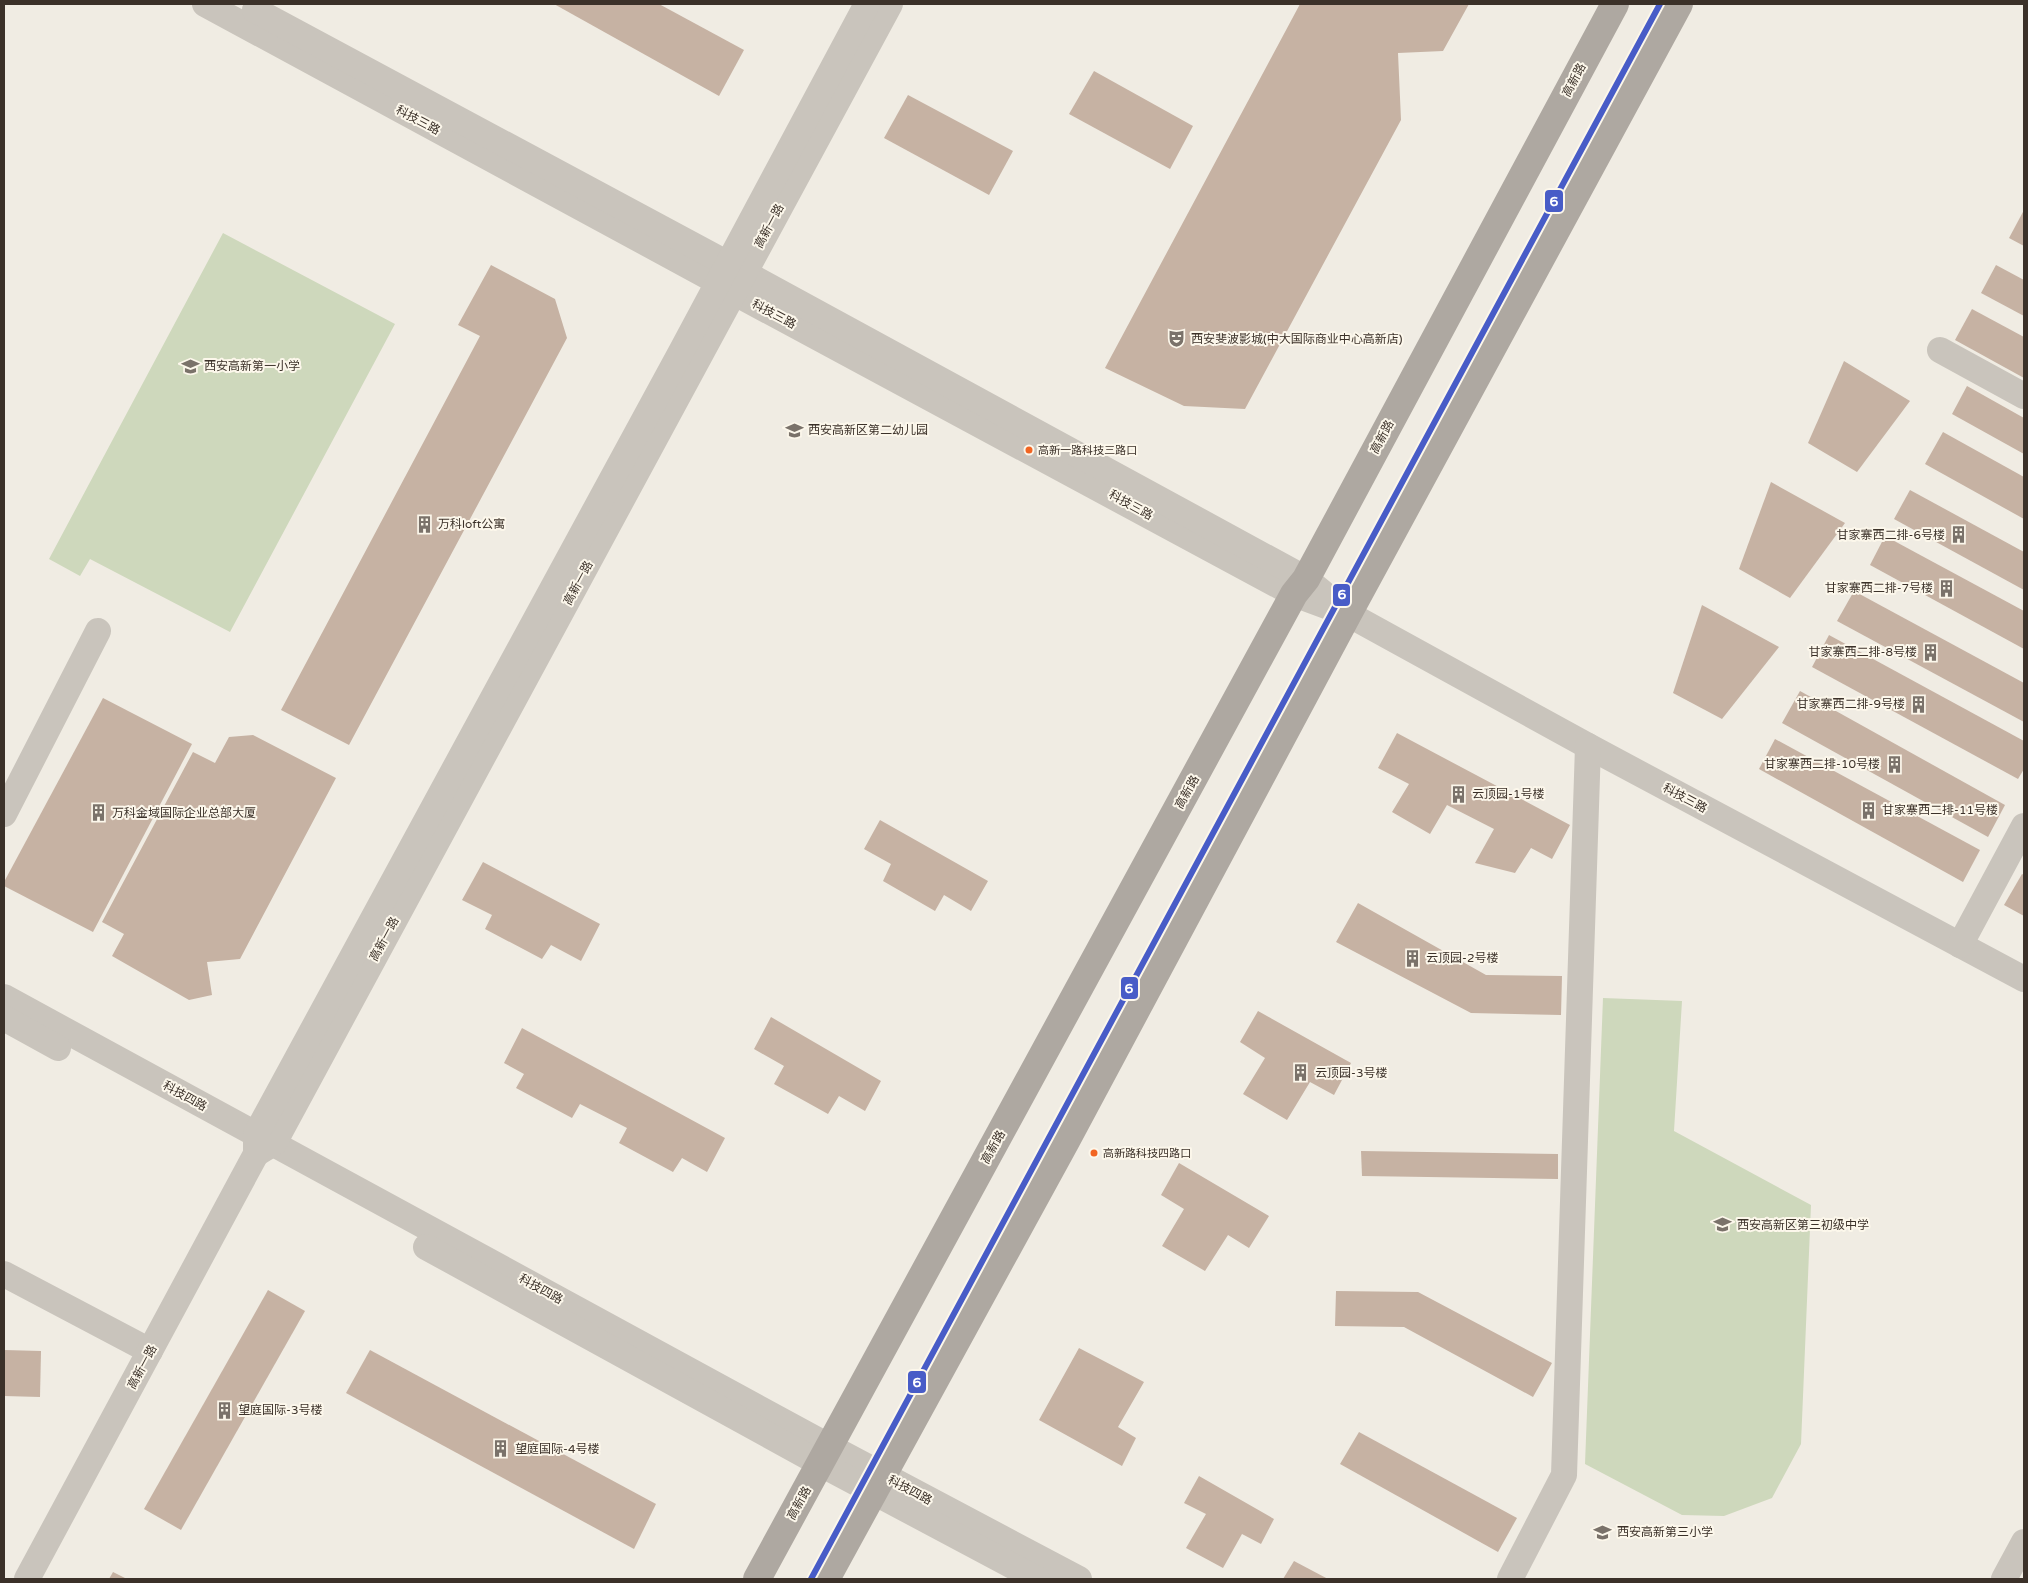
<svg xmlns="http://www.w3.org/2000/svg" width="2028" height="1583" font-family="'Varela Round','Noto Sans SC',sans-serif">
  <rect width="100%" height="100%" fill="#f0ece3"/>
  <g fill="#ced8bc">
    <path d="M223,233L395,324L230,632L90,559L80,576L49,559Z"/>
    <path d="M1603,998L1682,1001L1674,1131L1811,1205L1801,1444L1772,1498L1724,1516L1682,1515L1585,1464Z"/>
  </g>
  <g fill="#c6b2a3">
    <path d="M554,4H659L744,50L719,96Z"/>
    <path d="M1300,4H1469L1443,51L1398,53L1401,120L1245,409L1184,406L1105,368Z"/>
    <path d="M1094,71L1193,126L1170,169L1069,114Z"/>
    <path d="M908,95L1013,151L989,195L884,138Z"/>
    <path d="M2024,210V246L2009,238Z"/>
    <path d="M491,265L555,299L567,338L349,745L281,710L480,336L458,325Z"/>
    <path d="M1996,265L2024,280V316L1981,293Z"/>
    <path d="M1972,309L2024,337V378L1955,340Z"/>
    <path d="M1844,361L1910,401L1857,472L1808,443Z"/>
    <path d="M1967,386L2024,418V454L1952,414Z"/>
    <path d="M1943,432L2024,477V519L1925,464Z"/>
    <path d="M1771,482L1845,523L1790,598L1739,569Z"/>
    <path d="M1910,490L2024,552V590L1894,519Z"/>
    <path d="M1885,536L2024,611V649L1870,565Z"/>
    <path d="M1854,591L2024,683V722L1837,621Z"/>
    <path d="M1702,605L1779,647L1722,719L1673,693Z"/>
    <path d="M1829,635L2024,741V769L2018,779L1812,667Z"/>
    <path d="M1800,691L2005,805L1988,837L1782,723Z"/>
    <path d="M103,698L192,744L93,932L4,886V882Z"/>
    <path d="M1397,733L1570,825L1552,859L1531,848L1515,873L1475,863L1494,829L1447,805L1430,834L1392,812L1409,784L1378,768Z"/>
    <path d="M253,735L336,778L240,959L207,962L212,995L189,1000L112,956L124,934L102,922L193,752L215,763L229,737Z"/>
    <path d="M1775,739L1980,850L1963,882L1759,769Z"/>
    <path d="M880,820L988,881L971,911L944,895L935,911L883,881L891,864L864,849Z"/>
    <path d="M483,862L600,924L581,961L551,945L542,959L485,929L492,915L462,900Z"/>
    <path d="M2022,874L2024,875V916L2004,905Z"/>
    <path d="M1358,903L1486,975L1562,976L1561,1015L1471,1013L1336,942Z"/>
    <path d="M1258,1011L1351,1063L1334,1095L1310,1082L1287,1120L1243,1094L1265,1058L1240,1042Z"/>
    <path d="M771,1017L881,1081L865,1111L839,1096L828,1114L774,1084L784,1066L754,1049Z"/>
    <path d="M522,1028L725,1138L707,1172L682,1158L673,1172L619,1143L627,1128L580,1104L572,1118L516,1088L524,1074L504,1063Z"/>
    <path d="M1361,1151L1558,1154V1179L1362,1176Z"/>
    <path d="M1179,1163L1269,1216L1249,1248L1228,1235L1205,1271L1162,1246L1184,1209L1161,1195Z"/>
    <path d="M268,1290L305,1311L181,1530L144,1509Z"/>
    <path d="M1336,1291L1418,1292L1552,1363L1533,1397L1404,1327L1335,1326Z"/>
    <path d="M1079,1348L1144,1382L1118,1427L1136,1438L1122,1466L1039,1420Z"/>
    <path d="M4,1350L41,1351L40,1397L4,1396Z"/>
    <path d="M370,1350L656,1504L634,1549L346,1393Z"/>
    <path d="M1359,1432L1517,1518L1498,1552L1340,1464Z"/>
    <path d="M1199,1476L1274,1519L1261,1544L1242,1534L1223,1568L1186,1548L1206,1514L1184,1503Z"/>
    <path d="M1294,1561L1328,1579H1283Z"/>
    <path d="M113,1572L127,1579H109Z"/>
  </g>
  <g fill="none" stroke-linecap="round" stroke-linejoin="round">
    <g stroke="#c9c4bc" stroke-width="26">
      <path d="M205,4L718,282L735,293L1294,594L1348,614L1588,746L2024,979"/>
      <path d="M255,10L728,264L1306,579L1322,592"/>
      <path d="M1940,350L2024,396"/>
      <path d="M4,814L98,631"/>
      <path d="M1960,945L2024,826"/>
      <path d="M4,997L830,1447L1079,1579"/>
      <path d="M4,1018L58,1048"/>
      <path d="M256,1154L274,1143L890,4"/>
      <path d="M426,1247L821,1464L1037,1579"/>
      <path d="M4,1274L150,1351"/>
      <path d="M27,1579L256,1154V1134L682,350L867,4"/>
      <path d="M1510,1579L1564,1475L1588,746"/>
      <path d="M2004,1579L2024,1542"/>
    </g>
    <g stroke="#aea8a1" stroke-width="28">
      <path d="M757,1579L1294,594L1306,579L1615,4"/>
      <path d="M826,1579L1066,1141L1348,614L1679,4"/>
    </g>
    <defs>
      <path id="metro-1" d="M811,1579L1660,4"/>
    </defs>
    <use href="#metro-1" stroke="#fcf7eb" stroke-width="10"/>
    <use href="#metro-1" stroke="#485cc7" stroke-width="6"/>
  </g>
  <defs>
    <symbol id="theatre-bare" viewBox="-9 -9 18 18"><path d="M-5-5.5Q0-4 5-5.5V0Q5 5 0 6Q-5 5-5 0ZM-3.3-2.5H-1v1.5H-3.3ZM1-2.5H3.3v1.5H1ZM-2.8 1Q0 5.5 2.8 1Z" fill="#7a726a" stroke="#fcf7eb" stroke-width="2.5" paint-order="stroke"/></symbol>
    <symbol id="school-bare" viewBox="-9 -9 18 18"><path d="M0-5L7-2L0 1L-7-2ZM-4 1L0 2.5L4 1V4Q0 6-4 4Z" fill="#7a726a" stroke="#fcf7eb" stroke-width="2.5" paint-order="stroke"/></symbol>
    <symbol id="building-bare" viewBox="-9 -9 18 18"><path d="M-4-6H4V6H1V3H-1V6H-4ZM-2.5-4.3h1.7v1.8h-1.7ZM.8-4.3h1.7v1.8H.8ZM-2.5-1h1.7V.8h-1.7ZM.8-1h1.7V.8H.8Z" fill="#7a726a" stroke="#fcf7eb" stroke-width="2.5" paint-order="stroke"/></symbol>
  </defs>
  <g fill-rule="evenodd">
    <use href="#theatre-bare" x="1164" y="326" width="25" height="25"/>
    <use href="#school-bare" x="178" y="354" width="25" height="25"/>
    <use href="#school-bare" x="782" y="418" width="25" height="25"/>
    <use href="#building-bare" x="412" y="512" width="25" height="25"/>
    <use href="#building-bare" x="1946" y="522" width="25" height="25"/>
    <use href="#building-bare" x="1934" y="576" width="25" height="25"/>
    <use href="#building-bare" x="1918" y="640" width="25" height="25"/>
    <use href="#building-bare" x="1906" y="692" width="25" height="25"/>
    <use href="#building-bare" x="1882" y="752" width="25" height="25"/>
    <use href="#building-bare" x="1446" y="782" width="25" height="25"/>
    <use href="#building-bare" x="1856" y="798" width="25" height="25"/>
    <use href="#building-bare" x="86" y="800" width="25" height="25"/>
    <use href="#building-bare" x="1400" y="946" width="25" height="25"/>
    <use href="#building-bare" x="1288" y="1060" width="25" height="25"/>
    <use href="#school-bare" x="1710" y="1212" width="25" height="25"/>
    <use href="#building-bare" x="212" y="1398" width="25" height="25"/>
    <use href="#building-bare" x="488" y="1436" width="25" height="25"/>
    <use href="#school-bare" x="1590" y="1520" width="25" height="25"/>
  </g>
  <g fill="#f26522" stroke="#fcf7eb" stroke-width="2">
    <circle cx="1029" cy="450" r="4.5"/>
    <circle cx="1094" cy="1153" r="4.5"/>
  </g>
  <g text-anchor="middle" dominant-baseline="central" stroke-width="4" stroke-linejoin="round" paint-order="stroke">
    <g font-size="11" fill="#3b3129" stroke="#fcf7eb" text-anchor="start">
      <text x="1038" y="450">高新一路科技三路口</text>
      <text x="1103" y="1153">高新路科技四路口</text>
    </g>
    <g font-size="12" fill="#3b3129" stroke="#fcf7eb">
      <text transform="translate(1574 80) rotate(-62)">高新路</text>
      <text transform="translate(418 120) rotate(28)">科技三路</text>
      <text transform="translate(769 226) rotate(-62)">高新一路</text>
      <text transform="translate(774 314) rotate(28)">科技三路</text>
      <text transform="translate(1382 437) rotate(-62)">高新路</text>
      <text transform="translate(1131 505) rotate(29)">科技三路</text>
      <text transform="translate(578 583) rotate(-62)">高新一路</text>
      <text transform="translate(1187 792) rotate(-61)">高新路</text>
      <text transform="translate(1685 798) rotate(28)">科技三路</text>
      <text transform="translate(384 939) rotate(-62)">高新一路</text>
      <text transform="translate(185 1096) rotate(29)">科技四路</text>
      <text transform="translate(993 1147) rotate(-61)">高新路</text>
      <text transform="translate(541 1289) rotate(29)">科技四路</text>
      <text transform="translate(142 1367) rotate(-62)">高新一路</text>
      <text transform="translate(910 1490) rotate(28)">科技四路</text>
      <text transform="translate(799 1503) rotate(-61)">高新路</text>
    </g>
    <g font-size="12" fill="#3b3129" stroke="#fcf7eb" text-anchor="start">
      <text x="1191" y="339">西安斐波影城(中大国际商业中心高新店)</text>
      <text x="204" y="366">西安高新第一小学</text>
      <text x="808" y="430">西安高新区第二幼儿园</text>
      <text x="438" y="524">万科loft公寓</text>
      <text x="1945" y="535" text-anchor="end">甘家寨西二排-6号楼</text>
      <text x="1933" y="588" text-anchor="end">甘家寨西二排-7号楼</text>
      <text x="1917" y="652" text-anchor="end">甘家寨西二排-8号楼</text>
      <text x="1905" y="704" text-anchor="end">甘家寨西二排-9号楼</text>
      <text x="1880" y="764" text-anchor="end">甘家寨西二排-10号楼</text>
      <text x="1472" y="794">云顶园-1号楼</text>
      <text x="1882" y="810">甘家寨西二排-11号楼</text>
      <text x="112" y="813">万科金域国际企业总部大厦</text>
      <text x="1426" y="958">云顶园-2号楼</text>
      <text x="1315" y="1073">云顶园-3号楼</text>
      <text x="1737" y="1225">西安高新区第三初级中学</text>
      <text x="238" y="1410">望庭国际-3号楼</text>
      <text x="515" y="1449">望庭国际-4号楼</text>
      <text x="1617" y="1532">西安高新第三小学</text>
    </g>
  </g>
  <g stroke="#fcf7eb" stroke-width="2">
    <rect x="1544" y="189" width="20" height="24" rx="5" fill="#485cc7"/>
    <rect x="1332" y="583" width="19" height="24" rx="5" fill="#485cc7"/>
    <rect x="1120" y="976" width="19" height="24" rx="5" fill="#485cc7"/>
    <rect x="907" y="1370" width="20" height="24" rx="5" fill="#485cc7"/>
  </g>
  <g font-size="14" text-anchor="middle" font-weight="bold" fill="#fff">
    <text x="1554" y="206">6</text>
    <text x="1342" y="599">6</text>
    <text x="1129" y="993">6</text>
    <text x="917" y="1387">6</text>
  </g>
  <rect width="2028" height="1583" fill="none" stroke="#3b3129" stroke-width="10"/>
</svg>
